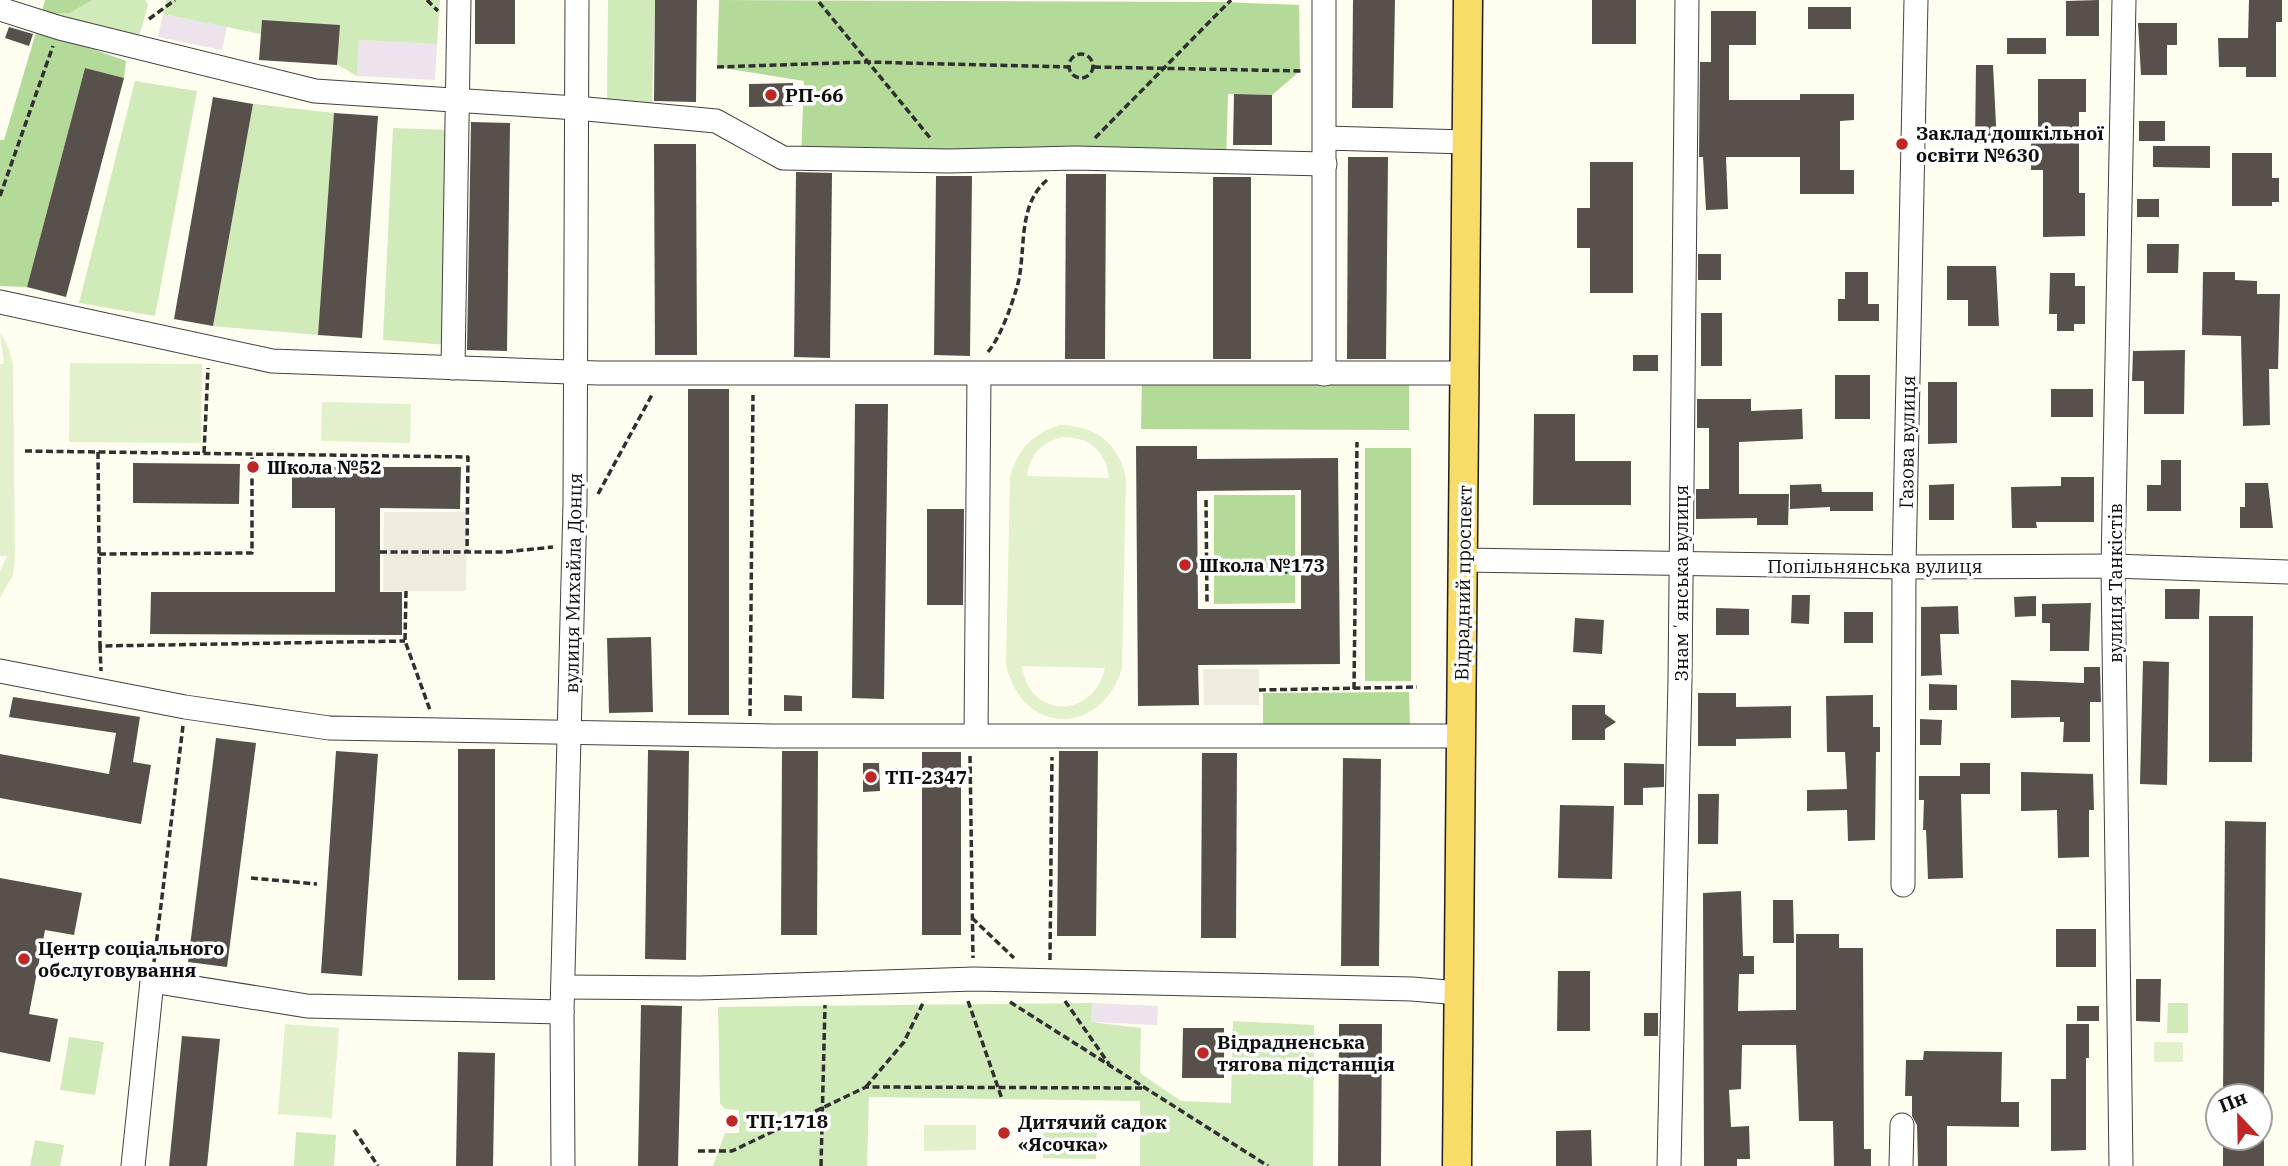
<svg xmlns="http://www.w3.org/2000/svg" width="2288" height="1166" font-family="'IBM Plex Serif',serif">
  <rect width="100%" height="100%" fill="#fffdf0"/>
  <g fill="#ece3ed">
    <path d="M163,14L227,27L222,50L158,37Z"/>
    <path d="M359,40L437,44L435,80L357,76Z"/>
    <path d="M1092,1003L1158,1006L1157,1025L1091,1022Z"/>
  </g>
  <g fill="#d0eab9">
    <path d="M92,0H145L148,5L139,36L41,15L70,13Z"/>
    <path d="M166,0H440L437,44L359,40L357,76L262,20L261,34L163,14Z"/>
    <path d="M608,0H655L652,106L607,105Z"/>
    <path d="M135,81L197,91L155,316L79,303Z"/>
    <path d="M253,104L334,113L318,335L213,326Z"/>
    <path d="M393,128L450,130L448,345L383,340Z"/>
    <path d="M1092,1003L1091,1022L1141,1028L1140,1073L1181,1101L1231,1103L1233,1021L1314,1025L1313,1166H1140V1101L869,1097L867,1166H713L725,1133H739V1110L725,1109L720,1103L718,1007Z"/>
    <path d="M2168,1003H2188V1033H2167Z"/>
    <path d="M69,1037L104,1042L95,1095L60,1090Z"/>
    <path d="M1043,1120L1097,1121L1096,1159L1043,1158Z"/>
    <path d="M296,1132L336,1135L334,1166H294Z"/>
    <path d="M35,1140L64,1145L60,1166H30Z"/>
  </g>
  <g fill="#b3da99">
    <path d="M45,0H92L70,13L41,15Z"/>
    <path d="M719,0L1223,2L1299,5L1300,71L1272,95L1228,94L1226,162L801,158L804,81L717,67Z"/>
    <path d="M37,29L126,61L124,78L85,68L27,287L0,286V140H4Z"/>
    <path d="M1142,379L1409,380V430L1141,429Z"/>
    <rect x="1365" y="448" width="46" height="233"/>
    <path d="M1214,495H1295V603L1214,604Z"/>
    <path d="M1409,692L1410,726L1263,727V693Z"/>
  </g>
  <g fill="#e2f1cb" fill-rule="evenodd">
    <path d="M0,333L7,344L13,364L15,555L13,575L0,598V571L7,556H0V364H4Z"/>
    <path d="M70,363L202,364L201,443L69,442Z"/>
    <path d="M322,402L411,404L410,443L321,441Z"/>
    <path d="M1060,425C1096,426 1118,442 1126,478L1122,668C1102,737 1022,736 1006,665L1010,476C1019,448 1032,434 1060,425ZM1062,437C1089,437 1106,450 1109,478L1027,476C1030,454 1041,443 1062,437ZM1022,666L1104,668H1105C1093,720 1029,719 1022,666Z"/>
    <path d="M285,1024L339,1028L332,1118L278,1114Z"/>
    <rect x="2154" y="1042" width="29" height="20"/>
    <path d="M924,1125H976V1150L924,1151Z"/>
  </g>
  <g fill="#efecdf">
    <path d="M384,512H467L466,591H383Z"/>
    <path d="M1203,669H1259V705H1204Z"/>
  </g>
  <g fill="#57504b" fill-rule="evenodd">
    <rect x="475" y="0" width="40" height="44"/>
    <path d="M655,0H697L696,102L654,101Z"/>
    <path d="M1353,0H1395L1393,108H1352Z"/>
    <rect x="1592" y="0" width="44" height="44"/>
    <path d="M2099,0V36H2066V1Z"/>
    <path d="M2249,0H2282V22H2276V77H2246V67H2219L2218,38H2248Z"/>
    <rect x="1808" y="7" width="43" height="22"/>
    <path d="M1711,11H1756V45H1729V100H1800V94H1854V120L1840,121V170H1854V194H1800V157H1726L1728,209L1706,210L1703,157H1699L1700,62H1711Z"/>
    <path d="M262,20L340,25L337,65L259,60Z"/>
    <path d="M2138,23H2177V45H2167V75H2141Z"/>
    <path d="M9,27L33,34L29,46L5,38Z"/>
    <rect x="2007" y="38" width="39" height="16"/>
    <path d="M1976,65H1993L1997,144H1975Z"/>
    <path d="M85,68L124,78L66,297L27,287Z"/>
    <path d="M2038,79H2086V112H2079V193H2085V236L2043,237V170H2031V139H2038Z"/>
    <path d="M793,83V106L749,107V84Z"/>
    <path d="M1234,94L1272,95V145H1233Z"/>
    <path d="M213,97L253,104L213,326L174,319Z"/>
    <path d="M334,113L378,116L362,338L318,335Z"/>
    <rect x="2139" y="121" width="26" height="20"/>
    <path d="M471,122L510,123L507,351L467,350Z"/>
    <path d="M654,144H696L697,355H655Z"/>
    <path d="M2153,146H2210V168L2153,167Z"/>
    <path d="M2232,153H2272V178H2279V202H2272V206H2232Z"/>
    <path d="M1348,157H1388L1386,359H1347Z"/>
    <path d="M1590,162H1633V293H1590V248H1577V208H1590Z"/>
    <path d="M796,172L832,173L830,358L794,357Z"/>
    <path d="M1066,174H1106L1105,359H1065Z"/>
    <path d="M936,176H972L970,356L934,355Z"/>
    <rect x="1213" y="177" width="38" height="182"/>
    <rect x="2137" y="199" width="22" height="18"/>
    <path d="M2147,244H2179L2178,273H2147Z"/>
    <rect x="1698" y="254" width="23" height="26"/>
    <path d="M1947,266H1996L1999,326H1968V300H1947Z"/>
    <path d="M1845,272H1868V304H1879V321H1838V299H1845Z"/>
    <path d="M2203,272H2235V280L2257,281V294H2280L2278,369H2269L2270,425L2243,426L2241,336L2202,335Z"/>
    <path d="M2050,273H2075V286H2085V324H2074V331H2057V314H2049Z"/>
    <rect x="1701" y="313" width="21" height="53"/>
    <path d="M2185,350L2184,414H2144V381H2132L2133,351Z"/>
    <rect x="1633" y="355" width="25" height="16"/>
    <rect x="1835" y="375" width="35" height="44"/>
    <path d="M1928,382H1957V443L1928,444Z"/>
    <rect x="688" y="389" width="41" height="326"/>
    <rect x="2051" y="389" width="42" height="28"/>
    <path d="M1697,399H1751V411L1802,409L1803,439L1739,442V494H1789L1788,525H1757V518L1696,519V489H1709V428H1697Z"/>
    <path d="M855,404H888L884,699L852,698Z"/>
    <path d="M1534,414H1575V461H1631V505H1533Z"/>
    <path d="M1136,446H1197V459L1338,458L1340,664L1198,665L1199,705L1138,706ZM1301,490V609H1198L1197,491Z"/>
    <path d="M2161,460H2181V511H2147V485H2161Z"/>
    <path d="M133,463L240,464L239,504L133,503Z"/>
    <path d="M292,467H461L460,509L380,508V592H402V635L150,634L151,592H335V508H292Z"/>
    <path d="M2061,477H2094V522H2036L2037,528H2012L2011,487L2061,486Z"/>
    <path d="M2245,483H2268L2273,528H2240V507H2245Z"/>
    <path d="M1821,484L1822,492H1873V511H1830V507L1790,509V485Z"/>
    <path d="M1954,484V520H1929V485Z"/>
    <path d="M927,509H964L963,605H927Z"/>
    <path d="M2165,589H2200L2199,619H2165Z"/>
    <path d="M1792,595H1810L1809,624L1791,623Z"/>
    <path d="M2036,596V616L2015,617L2014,597Z"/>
    <path d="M2091,603L2089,651H2050V623H2042V604Z"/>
    <path d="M1958,606L1959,634H1940L1942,675L1921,676V607Z"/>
    <path d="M1716,608L1749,609V635H1716Z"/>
    <rect x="1844" y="612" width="29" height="31"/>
    <path d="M2209,616H2253L2252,762H2209Z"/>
    <path d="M1575,618L1604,620L1602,654L1573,652Z"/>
    <path d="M651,637L653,712L609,713L607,638Z"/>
    <path d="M2143,661L2169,662L2167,785L2140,784Z"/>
    <path d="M2084,667H2100L2101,702H2090V742H2063L2064,722H2060V717L2011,718V680L2084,683Z"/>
    <path d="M1929,684L1957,685V710H1929Z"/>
    <path d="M1698,693H1736V707L1791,706V738L1736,739V746H1698Z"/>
    <path d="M784,695L802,696V711H784Z"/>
    <path d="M1873,695V727H1880V752H1876L1875,840L1848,841L1847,810L1807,811V790L1847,789L1845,752H1827L1826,696Z"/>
    <path d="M13,697L140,717L133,762L151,765L141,824L0,798V754L109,774L116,733L9,717Z"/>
    <path d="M1572,705H1605V714L1616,722L1605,729V740H1572Z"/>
    <path d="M1920,719L1942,720L1941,745H1920Z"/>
    <path d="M216,738L256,743L227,967L188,962Z"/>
    <rect x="458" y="749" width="37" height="231"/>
    <path d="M648,750L689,751L686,960L645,959Z"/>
    <path d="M336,751L378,754L362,976L321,973Z"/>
    <path d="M782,751H818L817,935H781Z"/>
    <path d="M1059,751H1098L1096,936H1057Z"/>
    <rect x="922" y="752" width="39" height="183"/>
    <path d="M1202,753H1237L1236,938H1201Z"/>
    <path d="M1343,758L1381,759L1379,966H1341Z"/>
    <path d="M863,763H879L880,791L863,792Z"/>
    <path d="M1624,763L1664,764V787L1643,788V805H1624Z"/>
    <path d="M1960,763H1990V794H1961L1963,878L1928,879L1926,830H1923L1924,800H1919V776H1960Z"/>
    <path d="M2021,772L2093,774L2094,810H2089V857L2058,858L2057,810L2021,811Z"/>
    <path d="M1698,794H1719L1718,844H1698Z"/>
    <path d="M1560,805L1614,806L1612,879L1558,878Z"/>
    <path d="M2225,821L2266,822L2264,1096H2223Z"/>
    <path d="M0,878L82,893L74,935L45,930L29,1014L58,1019L50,1062L0,1052Z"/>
    <path d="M1741,891L1743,956H1754V974H1739L1738,1011L1796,1010V934H1839V948H1863L1864,1149H1871V1166H1834L1833,1121H1799L1796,1045H1742L1741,1089L1729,1090L1731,1127L1749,1126L1750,1159H1737V1166H1704L1703,893Z"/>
    <path d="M1773,900H1793L1794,943H1773Z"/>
    <rect x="2056" y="929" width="40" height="38"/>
    <path d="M1558,971H1590V1031H1557Z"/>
    <path d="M2136,979H2161L2160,1022L2136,1021Z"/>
    <path d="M641,1005L682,1006L678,1166H638Z"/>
    <rect x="2077" y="1006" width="22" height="15"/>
    <rect x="1644" y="1013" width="14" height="23"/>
    <path d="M1339,1024H1382L1381,1166H1338Z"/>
    <path d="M2066,1024H2089V1058H2086V1150L2051,1151V1079H2066Z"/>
    <path d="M1183,1028H1224V1078H1182Z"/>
    <path d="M182,1036L220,1039L207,1166H169Z"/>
    <path d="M1924,1051L2002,1052L2001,1102H2019V1127L1947,1126V1166H1918L1917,1125L1912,1116V1096H1905L1906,1060H1923Z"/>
    <path d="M458,1052L495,1053L493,1166H456Z"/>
    <path d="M1591,1130L1592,1166H1556V1131Z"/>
    <rect x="2223" y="1138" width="41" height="28"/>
  </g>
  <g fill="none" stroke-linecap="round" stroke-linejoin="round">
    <defs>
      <g id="minor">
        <path d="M1324,0V374"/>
        <path d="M0,9L60,28L315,91L576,108L716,121L783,158L949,161L1075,158L1325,164"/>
        <path d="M1325,138L1467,142"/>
        <path d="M0,302L272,361L598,373H1465"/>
        <path d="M453,368L459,0"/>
        <path d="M1463,560L1904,567L2113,566L2288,572"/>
        <path d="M0,671L185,707L329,728L772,736H1461"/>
        <path d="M976,735L979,374"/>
        <path d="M1903,885L1904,567L1916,0"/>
        <path d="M563,987L700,988L974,979L1412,989L1459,993"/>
        <path d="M133,1166L152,981L307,1006L562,1012"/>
        <path d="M563,1166L562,1012L575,503L577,0"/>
        <path d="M1669,1166L1680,680L1687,0"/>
        <path d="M1901,1166L1902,1125"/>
        <path d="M2121,1166L2113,566L2124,0"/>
      </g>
      <path id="major" d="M1457,1166L1468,0"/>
    </defs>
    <use href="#minor" stroke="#414141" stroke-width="25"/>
    <use href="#major" stroke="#1f1f1f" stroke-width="31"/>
    <g stroke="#303030" stroke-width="3.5" stroke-dasharray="7 3.5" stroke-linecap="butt">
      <path d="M427,0L438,11"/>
      <path d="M819,2L931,139"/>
      <path d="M149,19L175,0"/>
      <circle cx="1081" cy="66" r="12"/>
      <path d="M717,67L867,62L1069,67"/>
      <path d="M1094,67L1304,71"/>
      <path d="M1095,138L1231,0"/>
      <path d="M0,196L53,46"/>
      <path d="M988,352C1001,336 1011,307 1017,287C1027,253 1016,206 1047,180"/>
      <path d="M25,451L468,457L467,552"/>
      <path d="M98,452L100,646L405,641"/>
      <path d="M204,453L208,368"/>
      <path d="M598,494L653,393"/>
      <path d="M1206,500L1207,602"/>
      <path d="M380,552H505L553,547"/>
      <path d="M99,554L252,553V454"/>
      <path d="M1207,573L1290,572"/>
      <path d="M406,591L405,641L430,710"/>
      <path d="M100,646L101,671"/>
      <path d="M1354,689L1357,442"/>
      <path d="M1259,690L1417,687"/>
      <path d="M750,716L753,395"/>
      <path d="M970,756L973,958"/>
      <path d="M251,878L317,884"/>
      <path d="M972,918L1014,958"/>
      <path d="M1050,960L1052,757"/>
      <path d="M154,962L183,726"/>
      <path d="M968,1001L1002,1099"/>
      <path d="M1065,1001L1109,1064"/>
      <path d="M1010,1002L1268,1166"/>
      <path d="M866,1087L904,1042L923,1003"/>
      <path d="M354,1130L378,1166"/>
      <path d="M698,1151H732L866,1087L1143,1088"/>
      <path d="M821,1166L825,1005"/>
    </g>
    <use href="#minor" stroke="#fff" stroke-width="23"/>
    <use href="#major" stroke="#f8dc67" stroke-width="28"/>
  </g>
  <g fill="#bf2626" stroke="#fff" stroke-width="2.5">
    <circle cx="771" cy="95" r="7"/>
    <circle cx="1902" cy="144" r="7"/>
    <circle cx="253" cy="467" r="7"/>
    <circle cx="1185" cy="565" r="7"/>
    <circle cx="871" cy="777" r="7"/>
    <circle cx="24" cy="959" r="7"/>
    <circle cx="1203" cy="1053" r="7"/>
    <circle cx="732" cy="1121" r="7"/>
    <circle cx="1004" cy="1133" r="7"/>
  </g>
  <g text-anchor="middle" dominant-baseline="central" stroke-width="7" stroke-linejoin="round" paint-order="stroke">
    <g font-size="19" font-weight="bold" fill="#0e0e0e" stroke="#fff" text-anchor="start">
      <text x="785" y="95">РП-66</text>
      <text x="1916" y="133">Заклад дошкільної<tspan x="1916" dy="22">освіти №630</tspan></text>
      <text x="267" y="467">Школа №52</text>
      <text x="1199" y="565">Школа №173</text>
      <text x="885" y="777">ТП-2347</text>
      <text x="38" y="948">Центр соціального<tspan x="38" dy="22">обслуговування</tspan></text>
      <text x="1217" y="1042">Відрадненська<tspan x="1217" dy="22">тягова підстанція</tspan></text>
      <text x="746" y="1121">ТП-1718</text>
      <text x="1018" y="1122">Дитячий садок<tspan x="1018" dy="22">«Ясочка»</tspan></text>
    </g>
    <g font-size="19" fill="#0e0e0e" stroke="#fff">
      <text transform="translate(1907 442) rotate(-89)">Газова вулиця</text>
      <text x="1875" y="566">Попільнянська вулиця</text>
      <text transform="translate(573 583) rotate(-89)">вулиця Михайла Донця</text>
      <text transform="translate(1463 583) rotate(-89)">Відрадний проспект</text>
      <text transform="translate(1681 583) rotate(-90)">Знамʼянська вулиця</text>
      <text transform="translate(2115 583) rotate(-90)">вулиця Танкістів</text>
    </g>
  </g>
  <g transform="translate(2239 1117) rotate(338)"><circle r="33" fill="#ffffff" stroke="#9f9f9f" stroke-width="2"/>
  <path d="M0-5L12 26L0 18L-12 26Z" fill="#bf2626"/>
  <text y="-10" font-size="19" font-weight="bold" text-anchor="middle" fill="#0e0e0e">Пн</text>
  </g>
</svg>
